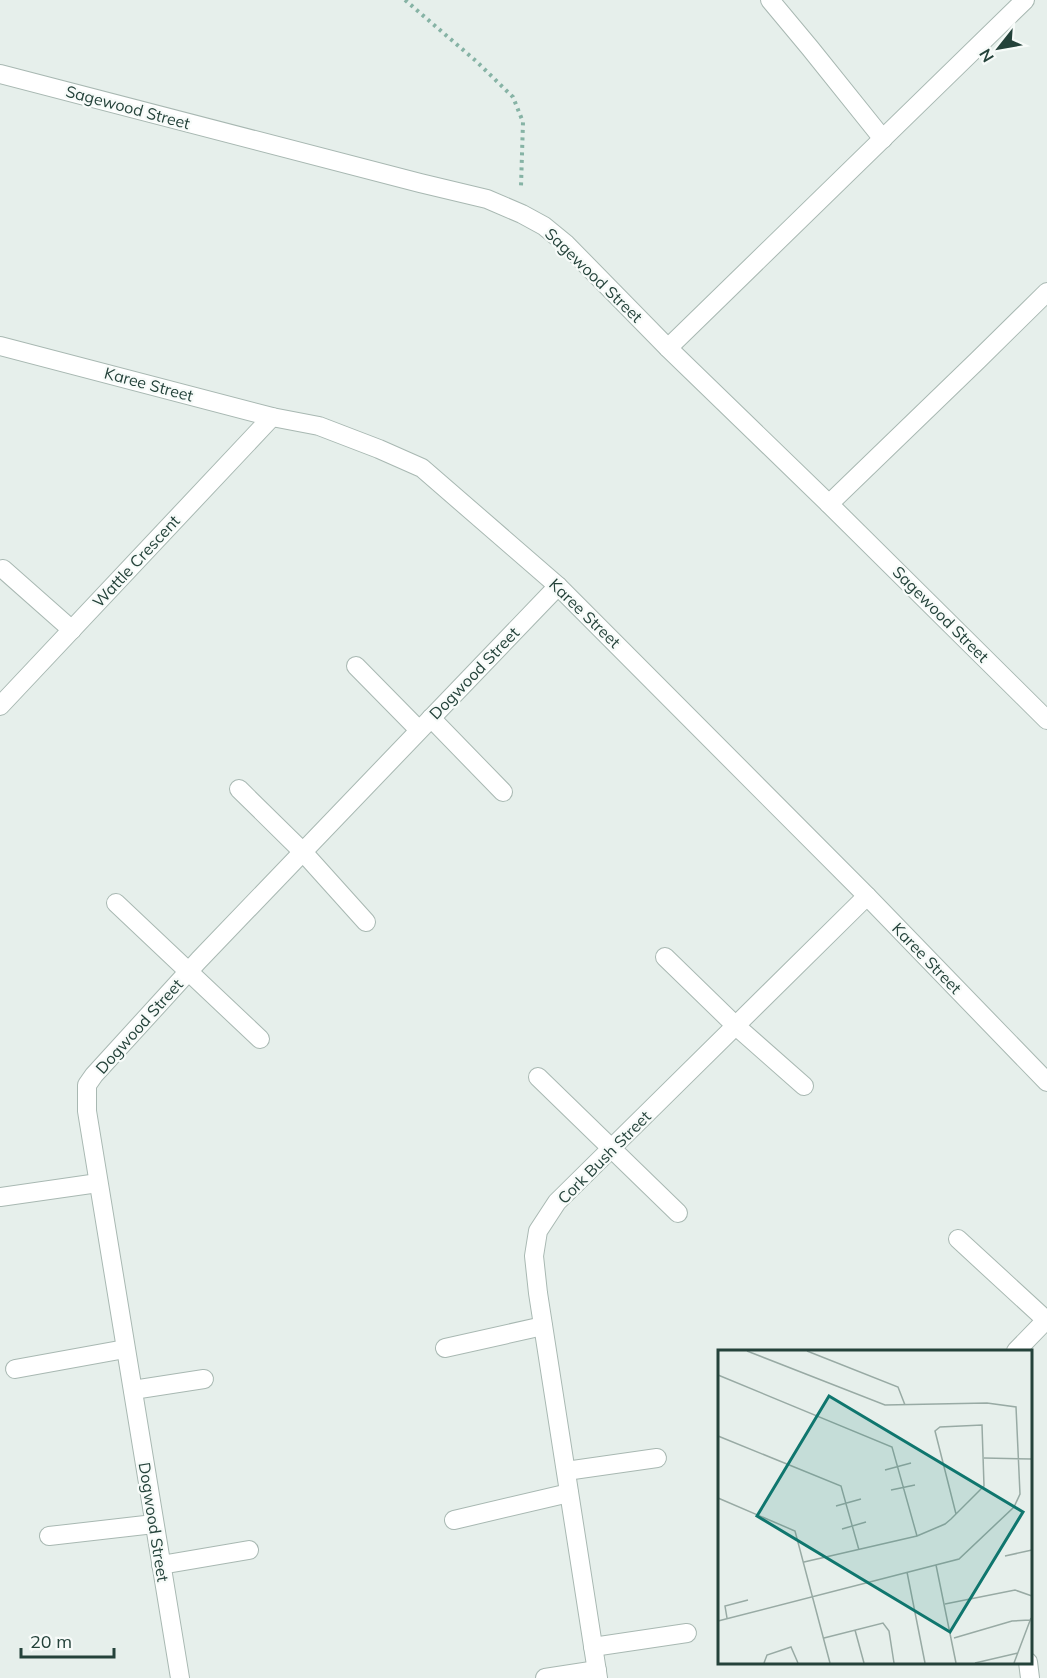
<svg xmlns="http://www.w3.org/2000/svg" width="1047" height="1678" font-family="Mulish,sans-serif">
  <rect width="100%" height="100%" fill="#e6efeb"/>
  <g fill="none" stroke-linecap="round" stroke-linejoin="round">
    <defs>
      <g id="service">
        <path d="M3,569L72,630"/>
        <path d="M356,666L419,730"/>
        <path d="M431,718L503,792"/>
        <path d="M239,789L303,852L366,922"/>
        <path d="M116,903L260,1039"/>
        <path d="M665,957L736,1026L804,1086"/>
        <path d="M538,1077L678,1213"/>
        <path d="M0,1197L98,1183"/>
        <path d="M958,1239L1046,1320"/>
        <path d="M445,1348L543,1326"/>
        <path d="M15,1369L125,1349"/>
        <path d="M133,1390L204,1379"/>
        <path d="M566,1471L657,1458"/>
        <path d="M454,1520L569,1493"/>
        <path d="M49,1536L154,1524"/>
        <path d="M161,1565L249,1550"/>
        <path d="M593,1647L687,1633"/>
        <path d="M545,1678L597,1670"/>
      </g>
      <g id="minor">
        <path d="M770,0L810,48L883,139"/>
        <path d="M0,74L420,183L487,199L522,214L544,226L566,244L668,348L829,504L1047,720"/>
        <path d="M0,346L272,417L319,426L379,449L422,468L558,586L867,896L1047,1082"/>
        <path d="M668,348L1025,0"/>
        <path d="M829,504L978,360L1047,292"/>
        <path d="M0,706L272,417"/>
        <path d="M1016,1351L1047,1319"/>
        <path d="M1028,1662L1030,1678"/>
        <path d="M180,1678L87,1111V1085L94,1075L199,960L558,586"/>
        <path d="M598,1678L538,1293L534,1256L538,1231L557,1202L867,896"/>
      </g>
    </defs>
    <use href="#service" stroke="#a8b8b2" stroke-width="20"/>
    <use href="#minor" stroke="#a8b8b2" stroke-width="20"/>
    <path stroke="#86b3a5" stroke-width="4" stroke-dasharray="3 4.5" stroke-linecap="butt" d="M405,0L476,61L513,97L523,122L521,186"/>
    <use href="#service" stroke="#fff" stroke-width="18"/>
    <use href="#minor" stroke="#fff" stroke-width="18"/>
  </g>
  <g text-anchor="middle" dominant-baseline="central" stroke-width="4.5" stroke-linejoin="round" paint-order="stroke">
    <g font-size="16" fill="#24423a" stroke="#f7fbf9">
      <text transform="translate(128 107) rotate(15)">Sagewood Street</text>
      <text transform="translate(594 275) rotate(44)">Sagewood Street</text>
      <text transform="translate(149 384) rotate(15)">Karee Street</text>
      <text transform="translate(136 561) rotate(-47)">Wattle Crescent</text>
      <text transform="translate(585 613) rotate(44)">Karee Street</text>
      <text transform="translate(941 614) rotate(45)">Sagewood Street</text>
      <text transform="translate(474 673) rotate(-46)">Dogwood Street</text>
      <text transform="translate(927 958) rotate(46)">Karee Street</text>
      <text transform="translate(139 1026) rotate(-48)">Dogwood Street</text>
      <text transform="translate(604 1157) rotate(-45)">Cork Bush Street</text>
      <text transform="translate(154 1522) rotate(81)">Dogwood Street</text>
    </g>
  </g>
  <g transform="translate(718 1350)">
    <rect width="314" height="314" fill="#e6efeb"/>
    <path fill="none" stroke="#98aaa4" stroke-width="1.5" d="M89,1L180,37L187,55M0,25L174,97L199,186M0,86L123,136L141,200M266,108L314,109M167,120L193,113M173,140L197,135M0,148L77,181L112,313M118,156L143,149M124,179L148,172M287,206L314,200M86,212L199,186L227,174L233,169L266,136L264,75L222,77L217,81L238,164M218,215L238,313M189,222L207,313M227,254L297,240L314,246M9,268L7,256L30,250M0,271L241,209L296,157L302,144L298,57L269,53L167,55L29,1M137,280L146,313M106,288L165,273L171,281L176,313M236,288L294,271L312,270M46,313L49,305L73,297L80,313M257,313L300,303M296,313L313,268"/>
    <path fill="#0f766e" fill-opacity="0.15" stroke="#0f766e" stroke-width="3" d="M111,46L305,162L232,282L39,166Z"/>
    <rect width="314" height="314" fill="none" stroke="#24423a" stroke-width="3"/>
  </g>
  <g transform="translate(999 48) rotate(239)" stroke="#f7fbf9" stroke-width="4.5" paint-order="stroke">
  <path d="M0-4.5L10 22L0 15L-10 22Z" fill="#24423a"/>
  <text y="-9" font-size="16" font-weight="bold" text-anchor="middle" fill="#24423a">N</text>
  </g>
  <path d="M21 1648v9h93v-9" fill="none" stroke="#24423a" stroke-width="3"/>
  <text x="30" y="1648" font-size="18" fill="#24423a" stroke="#f7fbf9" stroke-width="4.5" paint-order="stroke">20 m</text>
</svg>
